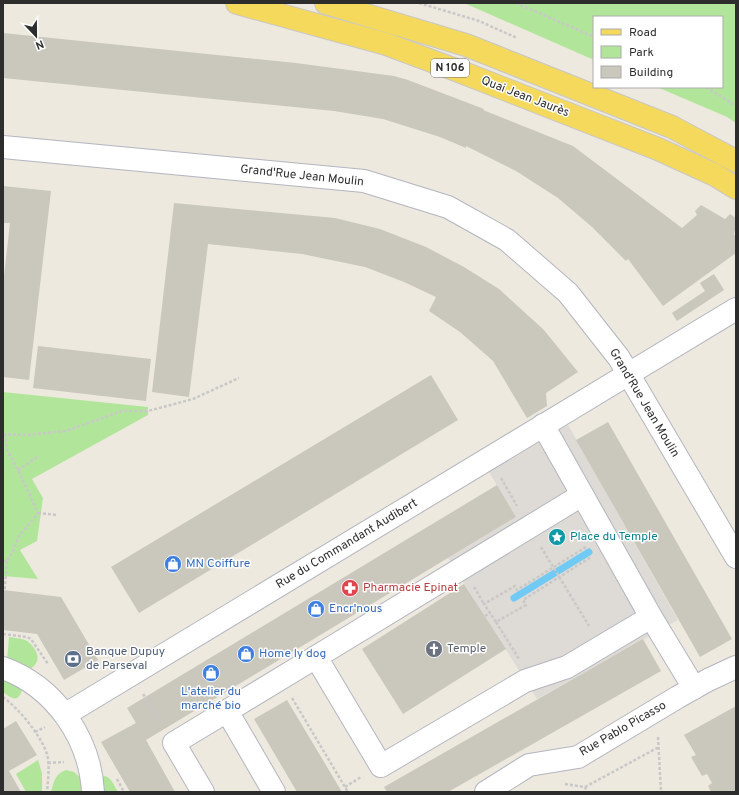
<svg xmlns="http://www.w3.org/2000/svg" width="739" height="795" font-family="Overpass,sans-serif">
  <rect width="100%" height="100%" fill="#eee9df"/>
  <g fill="#b1e69a">
    <path d="M464,3H736V123L727,117L657,87H722V17H594V60Z"/>
    <path d="M3,392L148,407V415L32,479L43,498L37,541L20,550L38,579L3,576Z"/>
    <path d="M9,637C14,638 20,638 25,640C31,642 40,654 37,661C36,665 32,668 29,670L7,661Z"/>
    <path d="M3,677L22,689C19,704 11,698 3,692Z"/>
    <path d="M38,760L42,773V792H26L16,774Z"/>
    <path d="M66,770L74,772L83,780L84,792H51C54,781 55,774 66,770Z"/>
    <path d="M104,776C111,776 114,786 118,792H101V778Z"/>
  </g>
  <path fill="#dedbd6" d="M562,414L678,620L537,699L448,558L516,517L483,462Z"/>
  <g fill="none" stroke-linecap="round" stroke-linejoin="round">
    <path stroke="#70caf3" stroke-width="7" d="M514,598L589,552"/>
  </g>
  <g fill="#cac7bd">
    <path d="M3,33L296,63L394,76L408,80L484,109L483,110L573,146L682,228L697,215L695,211L701,205L725,219L730,214L736,218V226L734,234L736,238V253L663,306L628,259L626,261L592,227L558,198L516,171L466,146V148L440,137L383,119L334,111L3,78Z"/>
    <path d="M3,186L51,191L29,380L3,377V285L10,223H3Z"/>
    <path d="M174,203L335,218L380,229L426,247L464,267L499,289L544,330L578,372L546,393L547,406L527,418L493,361L460,332L429,311L436,297L404,282L365,267L302,254L208,244L189,397L152,392Z"/>
    <path d="M714,274L724,290L677,321L672,313L705,291L700,283Z"/>
    <path d="M38,346L151,359L146,401L33,388Z"/>
    <path d="M431,375L458,420L139,613L111,567Z"/>
    <path d="M608,422L732,639L700,657L576,440Z"/>
    <path d="M497,485L516,517L146,740L175,792H130L101,742L136,723L127,708Z"/>
    <path d="M464,584L506,649L403,714L362,649Z"/>
    <path d="M3,590L61,597L98,660L64,680L37,634L3,630Z"/>
    <path d="M643,639L661,671L448,792H387L384,787Z"/>
    <path d="M287,700L342,792H297L254,719Z"/>
    <path d="M736,706V792H711L708,786L712,783L707,774L702,776L691,757L696,755L684,735Z"/>
    <path d="M16,721L37,755L9,771L21,792H3V729Z"/>
  </g>
  <g fill="none" stroke-linecap="round" stroke-linejoin="round">
    <defs>
      <g id="minor">
        <path d="M3,147L364,181L448,207L507,240L568,293L619,358L736,557"/>
        <path d="M543,425L651,617L694,688"/>
        <path d="M582,495L316,657L381,766L525,681L567,667L651,617"/>
        <path d="M3,668C55,687 90,738 93,792"/>
        <path d="M227,711L316,657"/>
        <path d="M66,714L736,309"/>
        <path d="M203,792L174,743L227,711L274,792"/>
        <path d="M486,792L529,765L578,757L678,697L708,680L736,667"/>
      </g>
      <g id="major">
        <path d="M237,3L386,44L456,70L658,149L715,175L736,188"/>
        <path d="M326,3L466,45L672,127L736,161"/>
      </g>
    </defs>
    <use href="#minor" stroke="#b3b5c0" stroke-width="24"/>
    <use href="#major" stroke="#c8c8c8" stroke-width="24"/>
    <g stroke="#c8c8c8" stroke-width="2.5" stroke-dasharray="3 2" stroke-linecap="butt">
      <path d="M419,3L479,21L517,38"/>
      <path d="M516,3L594,37"/>
      <path d="M706,87L736,106"/>
      <path d="M3,434L26,435L66,431L122,411H148L193,399L239,378"/>
      <path d="M18,470L37,457"/>
      <path d="M501,478L517,506"/>
      <path d="M38,513L57,515"/>
      <path d="M541,547L589,626"/>
      <path d="M586,547L517,590L515,586L484,604L496,622L526,605L523,600L591,557"/>
      <path d="M3,561H7L13,551L19,536L38,513L18,470L7,450L5,434"/>
      <path d="M474,587L484,604"/>
      <path d="M3,609L7,561"/>
      <path d="M485,616L490,613"/>
      <path d="M496,622L519,659"/>
      <path d="M3,634L27,637L31,639L48,664"/>
      <path d="M143,694L162,723"/>
      <path d="M3,697C20,710 40,734 47,754C50,766 48,780 47,792"/>
      <path d="M292,698L348,792"/>
      <path d="M35,732L45,727"/>
      <path d="M658,737L661,792"/>
      <path d="M48,763L64,762"/>
      <path d="M117,779L124,792"/>
      <path d="M565,784L585,787L587,792"/>
      <path d="M345,787L361,777"/>
      <path d="M585,787L659,747"/>
    </g>
    <use href="#minor" stroke="#fff" stroke-width="22"/>
    <use href="#major" stroke="#f5d95d" stroke-width="22"/>
  </g>
  <defs>
    <symbol id="sight-disc" viewBox="-11 -11 22 22"><circle r="9.5" fill="#0f9aa8" stroke="#fff"/><path d="M0-6L1.8-2.2L6-1.7L2.9 1.2L3.7 5.4L0 3.3L-3.7 5.4L-2.9 1.2L-6-1.7L-1.8-2.2Z" fill="#fff"/></symbol>
    <symbol id="shop-disc" viewBox="-11 -11 22 22"><circle r="9.5" fill="#3f7fe0" stroke="#fff"/><path d="M-5-2.5h2.3a2.7 3.5 0 0 1 5.4 0H5L5.5 6h-11ZM-1.5-2.5h3a1.5 2.3 0 0 0-3 0Z" fill="#fff"/></symbol>
    <symbol id="pharmacy-disc" viewBox="-11 -11 22 22"><circle r="9.5" fill="#e0444e" stroke="#fff"/><path d="M-2-6h4v4h4v4h-4v4h-4v-4h-4v-4h4Z" fill="#fff"/></symbol>
    <symbol id="church-disc" viewBox="-11 -11 22 22"><circle r="9.5" fill="#6b7280" stroke="#fff"/><path d="M-1.2-6h2.4v3.5h3.3v2.4h-3.3V6h-2.4V-.1h-3.3v-2.4h3.3Z" fill="#fff"/></symbol>
    <symbol id="bank-disc" viewBox="-11 -11 22 22"><circle r="9.5" fill="#5c6f8a" stroke="#fff"/><path d="M-6-4H6V4H-6ZM0-2.3a2.3 2.3 0 1 0 0 4.6a2.3 2.3 0 1 0 0-4.6Z" fill="#fff"/></symbol>
  </defs>
  <g fill-rule="evenodd">
    <use href="#sight-disc" x="547" y="527" width="20" height="20"/>
    <use href="#shop-disc" x="163" y="554" width="20" height="20"/>
    <use href="#pharmacy-disc" x="340" y="578" width="20" height="20"/>
    <use href="#shop-disc" x="306" y="599" width="20" height="20"/>
    <use href="#church-disc" x="424" y="639" width="20" height="20"/>
    <use href="#shop-disc" x="236" y="644" width="20" height="20"/>
    <use href="#bank-disc" x="63" y="649" width="20" height="20"/>
    <use href="#shop-disc" x="201" y="663" width="20" height="20"/>
  </g>
  <g text-anchor="middle" dominant-baseline="central" stroke-width="3" stroke-linejoin="round" paint-order="stroke">
    <rect fill="#fff" stroke="#6c6c6c" stroke-width="1" x="431" y="59" width="38" height="18" rx="3"/>
    <g font-size="11" font-weight="bold" fill="#2d2d2d">
      <text x="450" y="68">N 106</text>
    </g>
    <g font-size="12" fill="#2d2d2d" stroke="#fff">
      <text transform="translate(525 97) rotate(21)">Quai Jean Jaurès</text>
      <text transform="translate(302 176) rotate(6)">Grand'Rue Jean Moulin</text>
      <text transform="translate(644 403) rotate(59)">Grand'Rue Jean Moulin</text>
      <text transform="translate(347 544) rotate(-31)">Rue du Commandant Audibert</text>
      <text transform="translate(623 729) rotate(-30)">Rue Pablo Picasso</text>
    </g>
    <g font-size="12" fill="#0d838f" stroke="#fff" text-anchor="start">
      <text x="570" y="537">Place du Temple</text>
    </g>
    <g font-size="12" fill="#366cbe" stroke="#fff" text-anchor="start">
      <text x="186" y="564">MN Coiffure</text>
      <text x="329" y="609">Encr'nous</text>
      <text x="259" y="654">Home ly dog</text>
      <text x="211" y="692" text-anchor="middle">L'atelier du<tspan x="211" dy="14">marché bio</tspan></text>
    </g>
    <g font-size="12" fill="#be3a42" stroke="#fff" text-anchor="start">
      <text x="363" y="588">Pharmacie Epinat</text>
    </g>
    <g font-size="12" fill="#5b616d" stroke="#fff" text-anchor="start">
      <text x="447" y="649">Temple</text>
    </g>
    <g font-size="12" fill="#4e5e75" stroke="#fff" text-anchor="start">
      <text x="86" y="652">Banque Dupuy<tspan x="86" dy="14">de Parseval</tspan></text>
    </g>
  </g>
  <rect width="739" height="795" fill="none" stroke="#2d2d2d" stroke-width="8"/>
  <rect x="593" y="16" width="130" height="72" fill="#ffffff" stroke="#ababab"/>
  <rect x="601" y="29" width="20" height="6" fill="#f5d95d" stroke="#ababab"/>
  <text x="629" y="36" font-size="12" fill="#2d2d2d">Road</text>
  <rect x="601" y="46" width="20" height="12" fill="#b1e69a" stroke="#ababab"/>
  <text x="629" y="56" font-size="12" fill="#2d2d2d">Park</text>
  <rect x="601" y="66" width="20" height="12" fill="#cac7bd" stroke="#ababab"/>
  <text x="629" y="76" font-size="12" fill="#2d2d2d">Building</text>
  <g transform="translate(36 36) rotate(158)" stroke="#ffffff" stroke-width="3" paint-order="stroke">
  <path d="M0-3L7 15L0 10L-7 15Z" fill="#2d2d2d"/>
  <text y="-6" font-size="11" font-weight="bold" text-anchor="middle" fill="#2d2d2d">N</text>
  </g>
</svg>
